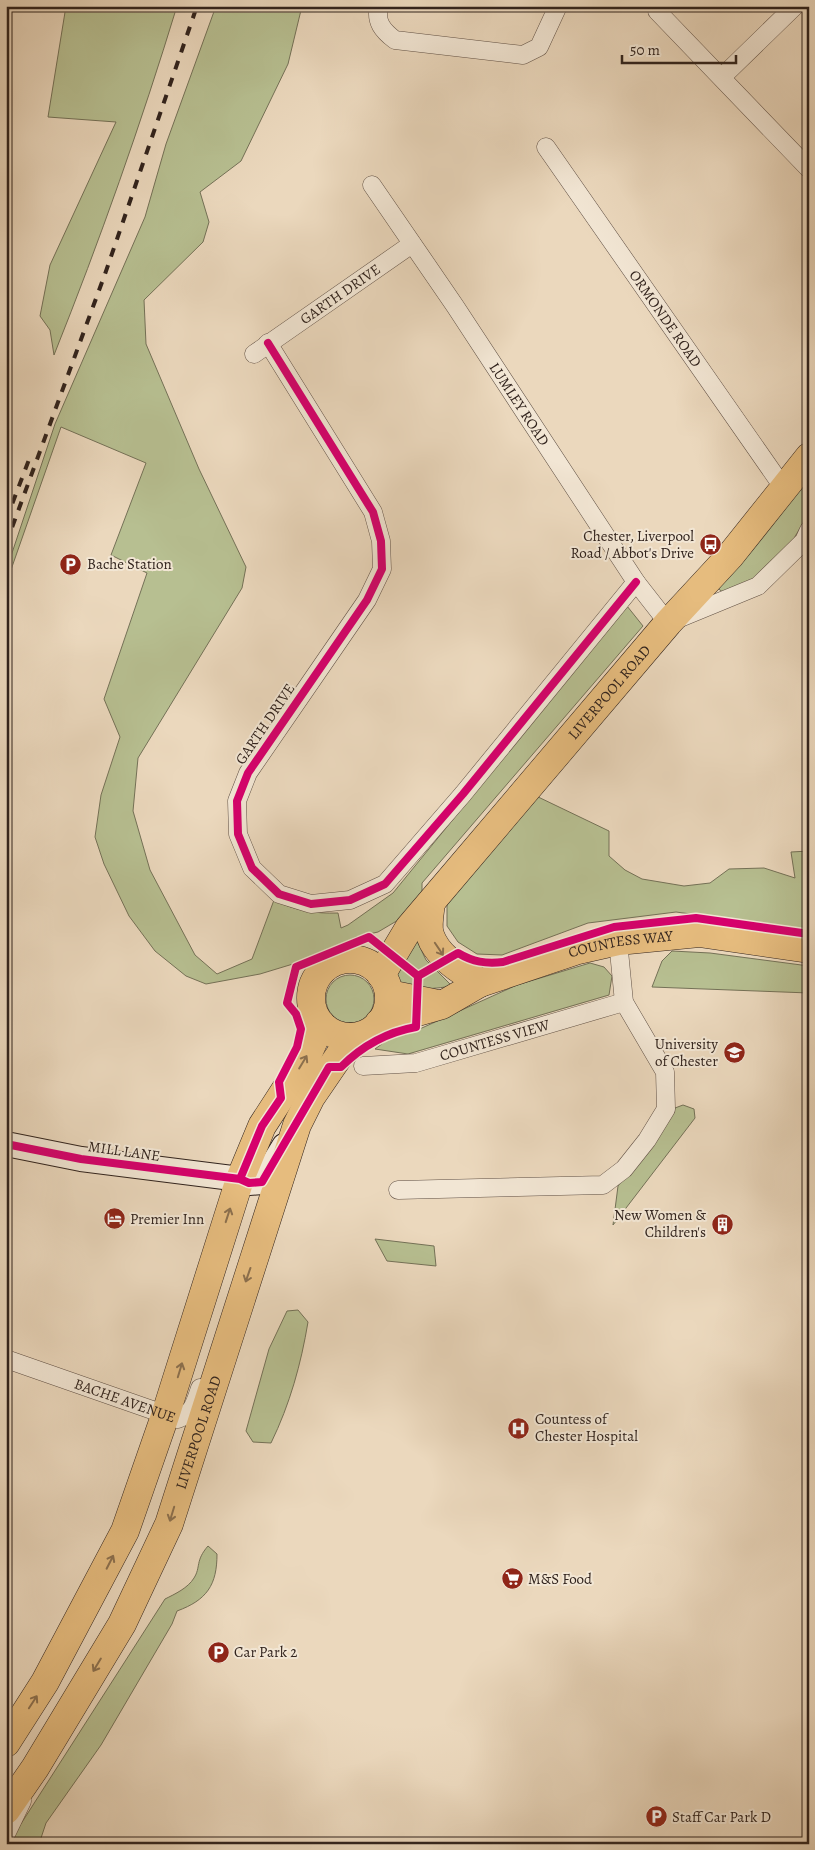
<svg xmlns="http://www.w3.org/2000/svg" width="815" height="1850" font-family="Alegreya,serif">
  <rect width="100%" height="100%" fill="#ebd8bd"/>
  <filter id="stains"><feTurbulence type="fractalNoise" baseFrequency=".004" numOctaves="4"/><feColorMatrix values="0 0 0 0 .2 0 0 0 0 .09 0 0 0 0 .02 0 0 0 .5 -.17"/></filter>
  <radialGradient id="worn" r=".72"><stop offset=".6" stop-color="#630" stop-opacity="0"/><stop offset="1" stop-color="#630" stop-opacity=".3"/></radialGradient>
  <g fill="#b7bf91" stroke="#747157">
    <path d="M66,6H177C141,124 100,240 54,355L50,330L40,316L50,265L116,122L48,117Z"/>
    <path d="M216,6H302L288,64L241,161L200,192L209,222L203,242L144,300L146,344L199,469L246,567L242,588L138,758L133,811L150,870L195,955L217,974L252,959L274,900C293,910 316,914 338,913L341,928L348,925L393,893L627,606L643,626L422,883V901L405,916L378,932L356,937L316,957L260,974L206,984L186,976L155,951L129,916L104,864L95,837L101,795L120,737L104,699L147,573L111,555L146,463L61,427L6,584V571L55,424L145,217L166,144Z"/>
    <path d="M807,481L809,482V513L790,545L761,576L724,593L716,587Z"/>
    <path d="M534,795L609,831V856L625,870L642,879L684,886L710,883L729,869L764,868L795,878L791,852L809,851V930L676,912L588,923L502,955L477,954L458,942L447,926V904Z"/>
    <path d="M415,937L426,960L452,986C433,989 408,992 393,979Z"/>
    <path d="M672,951L710,953L809,966V993L652,987L662,961Z"/>
    <path d="M590,963L604,967L612,976L609,995L408,1054L375,1049L391,1037L413,1032L517,985Z"/>
    <circle cx="350" cy="999" r="24"/>
    <path d="M683,1105L694,1109L695,1118L613,1225L618,1186L675,1108Z"/>
    <path d="M375,1239L434,1246L436,1266L387,1261Z"/>
    <path d="M298,1310L308,1322C301,1364 290,1404 271,1443L253,1442L246,1431L269,1349L287,1311Z"/>
    <path d="M208,1546L217,1554C217,1585 207,1600 177,1611L172,1624L101,1745L46,1823L39,1844H8L165,1599C175,1594 188,1588 194,1578C201,1567 195,1561 208,1546Z"/>
  </g>
  <g fill="none" stroke-linecap="round" stroke-linejoin="round">
    <defs>
      <g id="street">
        <path d="M379,6C375,22 383,31 395,40L523,55L539,47L558,6"/>
        <path d="M657,6V11L809,169"/>
        <path d="M722,77L795,6"/>
        <path id="s1" d="M546,147L785,490"/>
        <path id="s2" d="M372,185L455,306L636,582L668,623L758,586L804,541L809,530"/>
        <path d="M268,343L373,512L381,541L382,569L367,600L248,773L237,801L238,834L252,868L279,894L311,904L350,900L385,884L463,794L636,582"/>
        <path id="s3" d="M254,354L412,244"/>
        <path id="s4" d="M363,1066L416,1063L624,1002"/>
        <path d="M398,1190L603,1185L624,1169L647,1140L666,1109L665,1072L624,1002L618,941"/>
        <path id="s5" d="M6,1359L178,1419C193,1413 195,1403 200,1388"/>
        <path d="M6,1834L22,1801"/>
      </g>
      <path id="secondary" d="M6,1144L81,1159L240,1179L249,1183L262,1182L284,1146"/>
      <g id="primary">
        <path d="M431,903C430,912 427,926 430,935C438,958 461,970 480,983"/>
        <path d="M389,994L438,1004"/>
        <path id="s6" d="M379,1023L442,1005L480,983L578,950L618,941L699,933L809,949"/>
      </g>
      <g id="highway">
        <circle cx="350" cy="998" r="39"/>
        <path id="s7" d="M381,975L409,928L668,623L730,556L809,457"/>
        <path d="M6,1743L45,1682L125,1531L165,1416L240,1179L262,1126L306,1058L321,1024"/>
        <path id="s8" d="M6,1810L35,1768L122,1624L169,1524L297,1125L311,1097L352,1037"/>
      </g>
    </defs>
    <use href="#street" stroke="#605045" stroke-width="19"/>
    <use href="#secondary" stroke="#31231d" stroke-width="26"/>
    <use href="#primary" stroke="#31231d" stroke-width="29"/>
    <use href="#highway" stroke="#31231d" stroke-width="29"/>
    <use href="#street" stroke="#f2e6d4" stroke-width="18"/>
    <use href="#secondary" stroke="#f2e6d4" stroke-width="24"/>
    <use href="#primary" stroke="#e6bc7e" stroke-width="28"/>
    <use href="#highway" stroke="#e6bc7e" stroke-width="28"/>
    <g stroke="#31231d" stroke-width="4" stroke-dasharray="9 9" stroke-linecap="butt">
      <path d="M6,520L30,457"/>
      <path d="M6,544L105,274L197,6"/>
    </g>
    <defs>
      <g id="cycleway">
        <path d="M268,343L373,512L381,541L382,569L367,600L248,773L237,801L238,834L252,868L279,894L311,904L350,900L385,884L463,794L636,582"/>
        <path d="M418,976L458,953C473,962 486,964 503,962L614,927L696,918L809,934"/>
        <path d="M6,1144L81,1159L240,1179L249,1183L262,1182L329,1067H341C362,1046 388,1032 416,1027L418,976L369,937L296,967L287,1003L296,1014L301,1029L297,1047L279,1082L281,1098L262,1126L240,1179"/>
      </g>
    </defs>
    <use href="#cycleway" stroke="#f2e6d4" stroke-width="11"/>
    <use href="#cycleway" stroke="#d6006c" stroke-width="8"/>
  </g>
  <defs><path id="oneway-shaft" d="M-6 0H5M1.5-3L5.5 0L1.5 3" fill="none" stroke-width="1.6" stroke-linecap="round" stroke-linejoin="round" transform="scale(1.25)"/></defs>
  <g stroke="#8c704e">
    <use href="#oneway-shaft" transform="translate(439 949) rotate(56)"/>
    <use href="#oneway-shaft" transform="translate(303 1062) rotate(-59)"/>
    <use href="#oneway-shaft" transform="translate(228 1215) rotate(-72)"/>
    <use href="#oneway-shaft" transform="translate(248 1275) rotate(109)"/>
    <use href="#oneway-shaft" transform="translate(180 1370) rotate(-73)"/>
    <use href="#oneway-shaft" transform="translate(172 1514) rotate(107)"/>
    <use href="#oneway-shaft" transform="translate(110 1562) rotate(-63)"/>
    <use href="#oneway-shaft" transform="translate(97 1665) rotate(121)"/>
    <use href="#oneway-shaft" transform="translate(33 1702) rotate(-57)"/>
  </g>
  <defs>
    <symbol id="bus-disc" viewBox="-11 -11 22 22"><circle r="9.5" fill="#8f2418" stroke="#f2e6d4"/><path d="M-5-6H5V4H4V6H2V4H-2V6H-4V4H-5ZM-3.5-4V0h7V-4ZM-3.5 1.2v1.5H-2V1.2ZM2 1.2v1.5H3.5V1.2Z" fill="#fff"/></symbol>
    <symbol id="parking-disc" viewBox="-11 -11 22 22"><circle r="9.5" fill="#8f2418" stroke="#f2e6d4"/><path d="M-3.5-5.5H1a3.5 3.5 0 0 1 0 7H-1V5.5H-3.5ZM-1-3.4V-.6H.8a1.4 1.4 0 0 0 0-2.8Z" fill="#fff"/></symbol>
    <symbol id="university-disc" viewBox="-11 -11 22 22"><circle r="9.5" fill="#8f2418" stroke="#f2e6d4"/><path d="M0-5L7-2L0 1L-7-2ZM-4 1L0 2.5L4 1V4Q0 6-4 4Z" fill="#fff"/></symbol>
    <symbol id="hotel-disc" viewBox="-11 -11 22 22"><circle r="9.5" fill="#8f2418" stroke="#f2e6d4"/><path d="M-6-4.5h1.5V1H6V5H4.5V3h-9V5H-6ZM-4 0a1.8 1.8 0 1 1 3.6 0ZM.5 0V-2.5h3Q6-2.5 6 0Z" fill="#fff"/></symbol>
    <symbol id="building-disc" viewBox="-11 -11 22 22"><circle r="9.5" fill="#8f2418" stroke="#f2e6d4"/><path d="M-4-6H4V6H1V3H-1V6H-4ZM-2.5-4.3h1.7v1.8h-1.7ZM.8-4.3h1.7v1.8H.8ZM-2.5-1h1.7V.8h-1.7ZM.8-1h1.7V.8H.8Z" fill="#fff"/></symbol>
    <symbol id="hospital-disc" viewBox="-11 -11 22 22"><circle r="9.5" fill="#8f2418" stroke="#f2e6d4"/><path d="M-5-5h3v3.5h4V-5h3V5h-3V1.5h-4V5h-3Z" fill="#fff"/></symbol>
    <symbol id="supermarket-disc" viewBox="-11 -11 22 22"><circle r="9.5" fill="#8f2418" stroke="#f2e6d4"/><path d="M-6-5.5h2.5l.6 2H6L4.5 2H-2.5L-4.4-4H-6ZM-1.5 3.2a1.3 1.3 0 1 0 .1 0ZM3 3.2a1.3 1.3 0 1 0 .1 0Z" fill="#fff"/></symbol>
  </defs>
  <g fill-rule="evenodd">
    <use href="#bus-disc" x="698" y="532" width="25" height="25"/>
    <use href="#parking-disc" x="58" y="552" width="25" height="25"/>
    <use href="#university-disc" x="722" y="1040" width="25" height="25"/>
    <use href="#hotel-disc" x="102" y="1206" width="25" height="25"/>
    <use href="#building-disc" x="710" y="1212" width="25" height="25"/>
    <use href="#hospital-disc" x="506" y="1416" width="25" height="25"/>
    <use href="#supermarket-disc" x="500" y="1566" width="25" height="25"/>
    <use href="#parking-disc" x="206" y="1640" width="25" height="25"/>
    <use href="#parking-disc" x="644" y="1804" width="25" height="25"/>
  </g>
  <g text-anchor="middle" dominant-baseline="central" stroke-width="4" stroke-linejoin="round" paint-order="stroke">
    <g font-size="15" fill="#31231d" stroke="#f2e6d4">
      <text stroke="none"><textPath href="#s3" startOffset="105">GARTH DRIVE</textPath></text>
      <text stroke="none"><textPath href="#s1" startOffset="209">ORMONDE ROAD</textPath></text>
      <text stroke="none"><textPath href="#s2" startOffset="264">LUMLEY ROAD</textPath></text>
      <text stroke="none"><textPath href="#s7" startOffset="364">LIVERPOOL ROAD</textPath></text>
      <text transform="translate(265 724) rotate(-56)">GARTH DRIVE</text>
      <text stroke="none"><textPath href="#s6" startOffset="256">COUNTESS WAY</textPath></text>
      <text stroke="none"><textPath href="#s4" startOffset="135">COUNTESS VIEW</textPath></text>
      <text transform="translate(124 1151) rotate(8)">MILL LANE</text>
      <text stroke="none"><textPath href="#s5" startOffset="126">BACHE AVENUE</textPath></text>
      <text stroke="none"><textPath href="#s8" startOffset="426">LIVERPOOL ROAD</textPath></text>
    </g>
    <g font-size="15" fill="#31231d" stroke="#f2e6d4" text-anchor="start">
      <text x="694" y="536" text-anchor="end">Chester, Liverpool<tspan x="694" dy="17">Road / Abbot's Drive</tspan></text>
      <text x="87" y="564">Bache Station</text>
      <text x="718" y="1044" text-anchor="end">University<tspan x="718" dy="17">of Chester</tspan></text>
      <text x="706" y="1215" text-anchor="end">New Women &amp;<tspan x="706" dy="17">Children's</tspan></text>
      <text x="130" y="1219">Premier Inn</text>
      <text x="535" y="1419">Countess of<tspan x="535" dy="17">Chester Hospital</tspan></text>
      <text x="528" y="1579">M&amp;S Food</text>
      <text x="234" y="1652">Car Park 2</text>
      <text x="672" y="1817">Staff Car Park D</text>
    </g>
  </g>
  <rect width="815" height="1850" fill="none" stroke="#ebd8bd" stroke-width="25"/>
  <rect x="8" y="8" width="800" height="1835" fill="none" stroke="#31231d" stroke-width="2.5"/>
  <rect x="12" y="12" width="790" height="1825" fill="none" stroke="#31231d"/>
  <path d="M622 55v8h114v-8" fill="none" stroke="#31231d" stroke-width="2.5"/>
  <text x="630" y="55" font-size="15" fill="#31231d" stroke="#f2e6d4" stroke-width="4" paint-order="stroke">50 m</text>
  <rect width="100%" height="100%" filter="url(#stains)"/>
  <rect width="100%" height="100%" fill="url(#worn)"/>
</svg>
